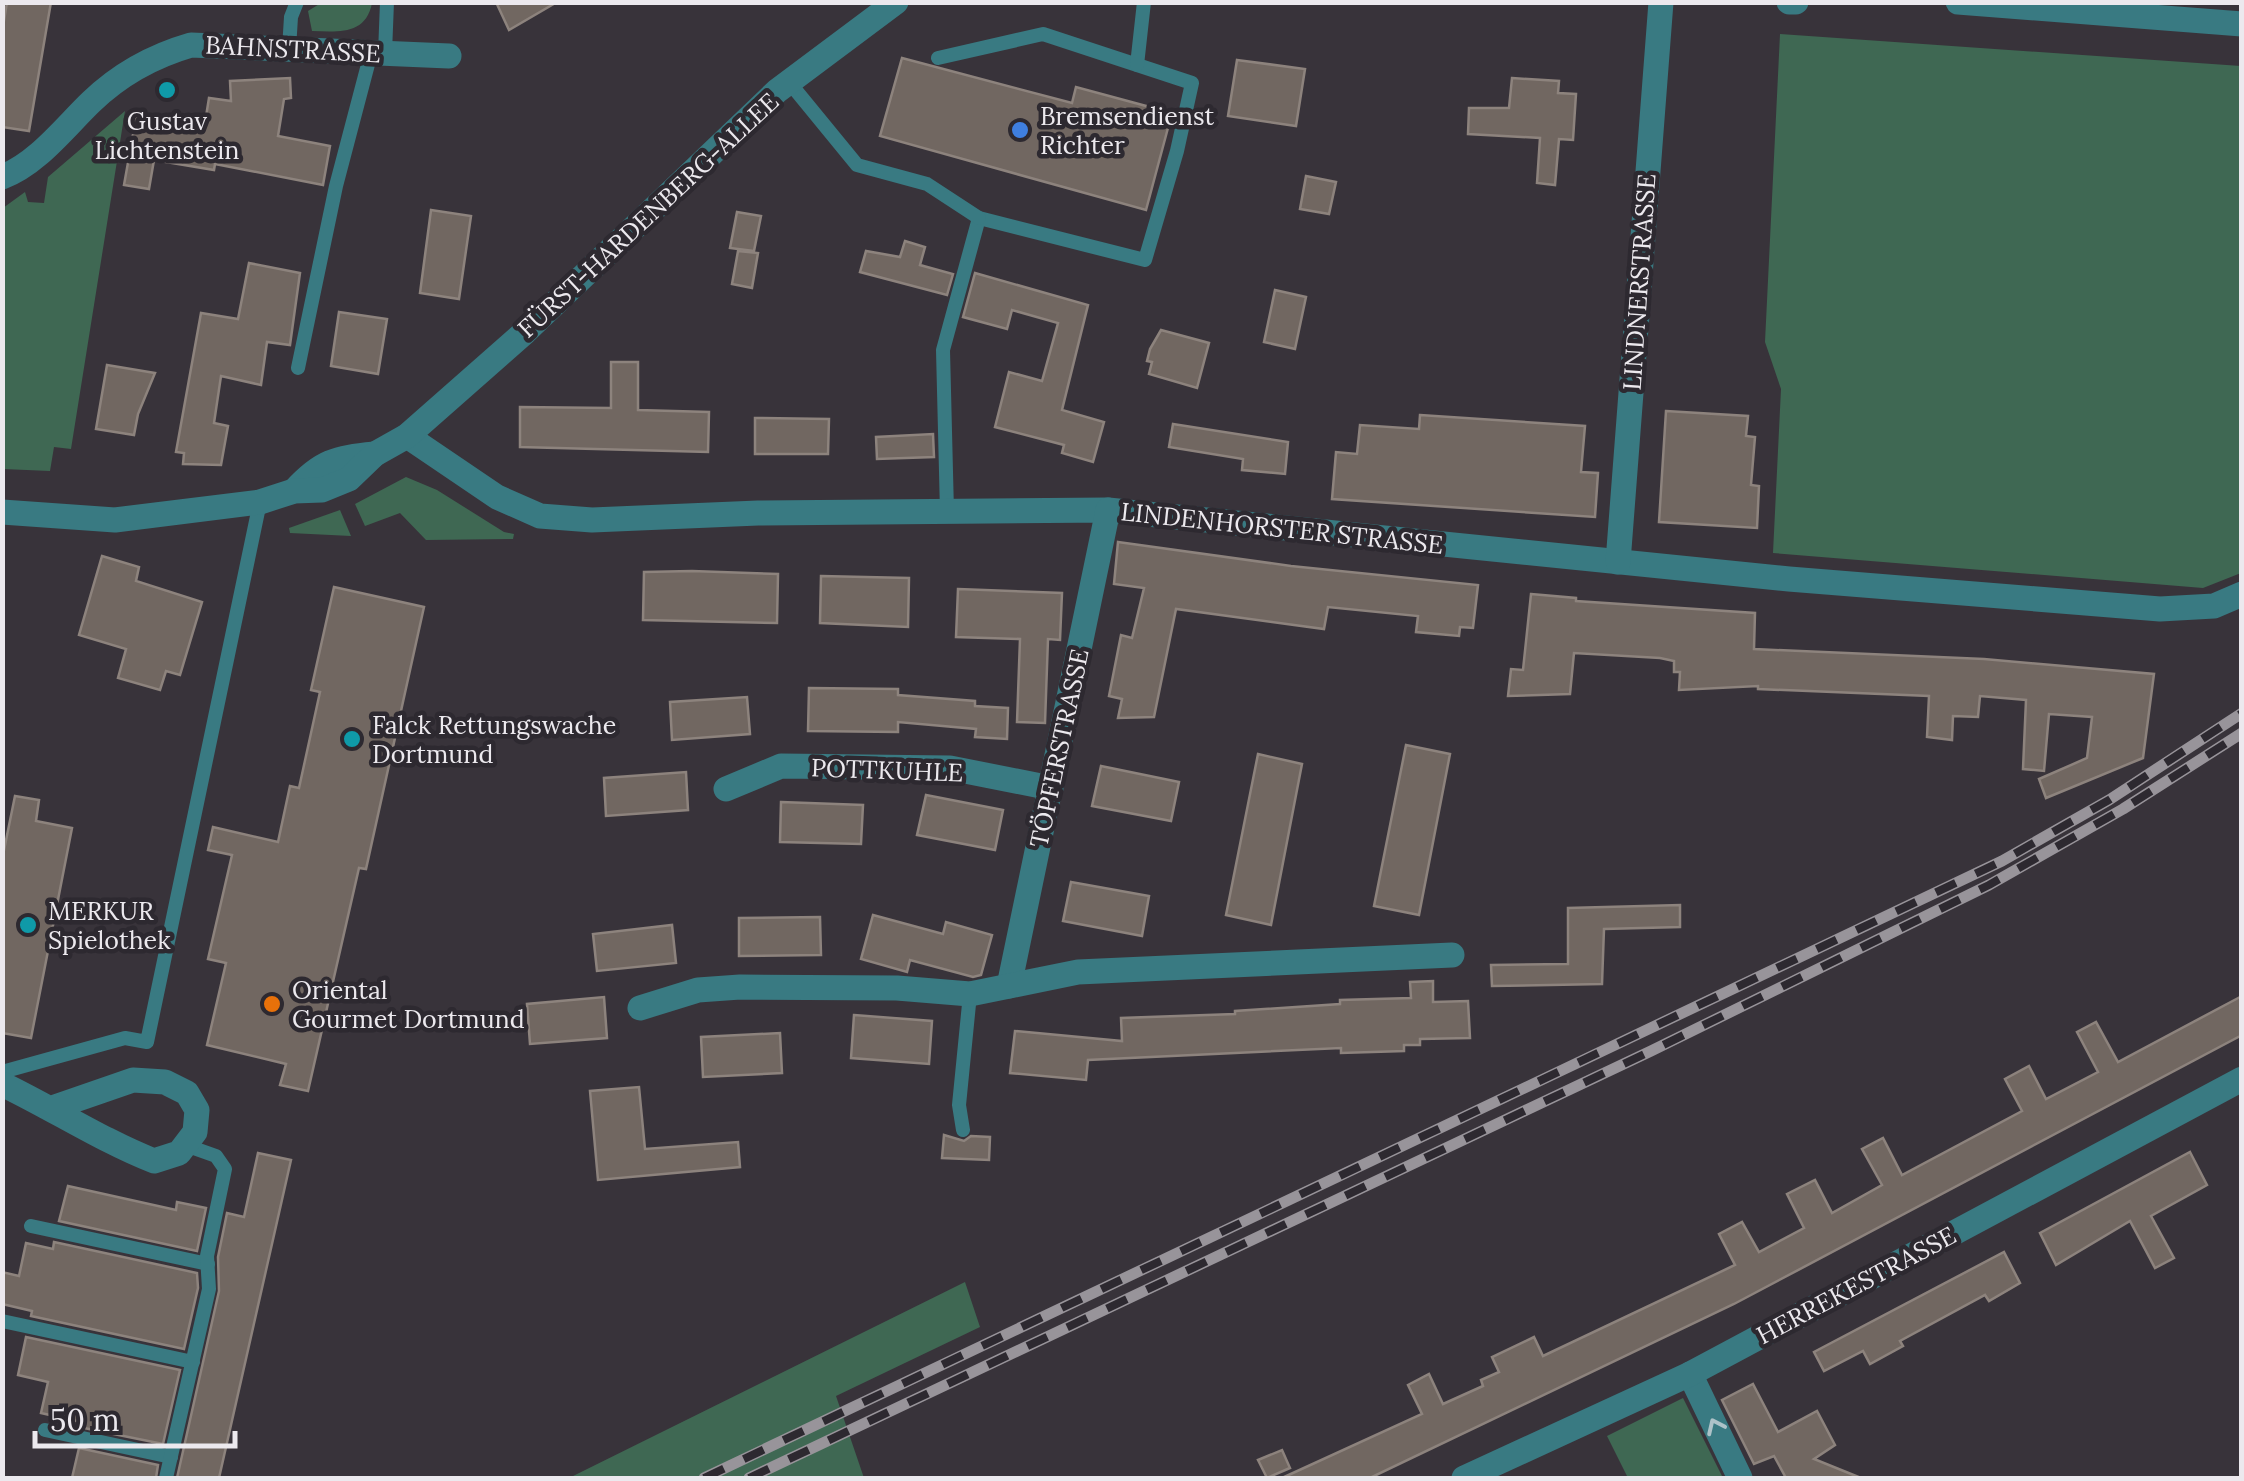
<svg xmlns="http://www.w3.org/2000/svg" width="2244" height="1481" font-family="Lora,serif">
  <rect width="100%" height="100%" fill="#38333a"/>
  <g fill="#3f6853">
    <path d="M321,3V2L372,3C366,35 338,32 312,31L308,11Z"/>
    <path d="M1780,34L2241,66V573L2203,588L1773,553L1781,389L1765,342Z"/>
    <path d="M125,111L71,449L54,447L50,471L3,469V208L25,192L28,202L44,203L48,177Z"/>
    <path d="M406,477L437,490L504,532L514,534L513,539L426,540L400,513L365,526L355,504Z"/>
    <path d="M340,510L351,536L290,533L289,528Z"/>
    <path d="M965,1282L980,1327L836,1396L864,1478H569Z"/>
    <path d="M1683,1398L1723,1478H1628L1607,1436Z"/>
  </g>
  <g fill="#716761" stroke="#8d837d" stroke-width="2.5">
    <path d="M7,2H51L29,131L2,127V33Z"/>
    <path d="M496,2H557L509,30Z"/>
    <path d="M902,58L1072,103L1076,87L1172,113L1146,210L880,136Z"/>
    <path d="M1237,60L1305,69L1296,126L1228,116Z"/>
    <path d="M290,78L291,98L284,99L278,136L330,146L323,185L215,164L214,170L154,160L149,189L124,185L136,118L204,129L209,98L231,101L230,81Z"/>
    <path d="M1512,78L1559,81L1558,93L1576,94L1573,140L1559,139L1555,185L1537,183L1540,138L1468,134L1469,108H1509Z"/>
    <path d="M1306,176L1336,182L1329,214L1300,209Z"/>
    <path d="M431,210L471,216L459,299L420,293Z"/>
    <path d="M737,212L761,216L754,251L730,248Z"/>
    <path d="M905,241L925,247L920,265L953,274L947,295L860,272L866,251L900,257Z"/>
    <path d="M738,251L758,253L752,288L732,284Z"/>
    <path d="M249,263L300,273L290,345L267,342L261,385L221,376L214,423L228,426L221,465L183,464L184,453L176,452L201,313L238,319Z"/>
    <path d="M975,273L1088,305L1062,410L1104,422L1093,462L1062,453L1064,445L995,427L1009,372L1042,381L1058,323L1012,310L1007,329L963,317Z"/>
    <path d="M1275,290L1306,297L1295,349L1264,342Z"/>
    <path d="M339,312L387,319L378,374L331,366Z"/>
    <path d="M1161,330L1209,343L1197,388L1149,374L1152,362L1147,361L1150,349Z"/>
    <path d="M611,362H638V410L709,412L708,452L520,447V407L611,408Z"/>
    <path d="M107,365L155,373L138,414L134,435L96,429Z"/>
    <path d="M1666,411L1748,416L1746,436L1755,437L1751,485L1759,486L1757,528L1659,522Z"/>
    <path d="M1420,415L1585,426L1581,472L1598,473L1595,517L1332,499L1336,452L1357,454L1360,425L1419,429Z"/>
    <path d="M755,418L829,419L828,454H755Z"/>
    <path d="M1173,424L1288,442L1285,474L1242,470L1243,459L1169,447Z"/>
    <path d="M933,434L934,457L877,459L876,437Z"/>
    <path d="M1118,542L1291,566L1478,585L1473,628L1460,627L1459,636L1416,632L1418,616L1328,607L1324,629L1176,609L1154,717L1118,718L1122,699L1109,696L1121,635L1132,638L1144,588L1114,584Z"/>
    <path d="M102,556L139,567L136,581L202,602L180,675L166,671L160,690L118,678L126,649L79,635Z"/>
    <path d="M692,571L778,574L777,623L643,620L644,572Z"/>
    <path d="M821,576L909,578L908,627L820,623Z"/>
    <path d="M334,587L424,607L366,869L359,868L308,1091L280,1085L286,1064L207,1045L226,963L208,959L232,855L208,850L213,827L278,842L290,786L299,788L320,692L311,690Z"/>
    <path d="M958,589L1062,593L1060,640L1048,639L1045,723L1017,722L1020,639L956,637Z"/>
    <path d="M1531,594L1576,598V601L1755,613L1754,649L1984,659L2154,674L2143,758L2046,798L2039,779L2087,758L2092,717L2049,714L2044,771L2023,769L2026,700L1980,696L1978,717L1953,716L1952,740L1927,737L1929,696L1758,689V686L1679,690L1680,672H1674V661L1660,658L1574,653L1570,694L1508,696L1511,669L1523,670Z"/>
    <path d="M809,688L898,689V695L975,701V706L1008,708L1007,739L975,737L976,729L898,722V732L808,731Z"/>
    <path d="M747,697L750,734L672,740L670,702Z"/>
    <path d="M1406,745L1450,754L1419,915L1374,906Z"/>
    <path d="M1258,754L1302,764L1271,925L1226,915Z"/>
    <path d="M1101,766L1179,782L1171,821L1092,806Z"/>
    <path d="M686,772L688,810L606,816L604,778Z"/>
    <path d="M926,795L1003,810L995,850L917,835Z"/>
    <path d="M15,796L39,800L36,821L72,828L31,1038L2,1033V860Z"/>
    <path d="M781,802L863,805L861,844L780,842Z"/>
    <path d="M1071,882L1149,896L1142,936L1063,921Z"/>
    <path d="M1680,905V927L1604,929L1602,984L1492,986L1491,965L1568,964V908Z"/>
    <path d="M873,915L943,934L946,922L992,935L981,975L973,977L910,960L907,972L861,959Z"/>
    <path d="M820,917L821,955L739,956V918Z"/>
    <path d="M672,925L676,963L597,971L593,934Z"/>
    <path d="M1433,981V1002L1468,1001L1470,1038L1420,1039V1045H1404V1051L1341,1053V1048L1088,1060L1086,1080L1010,1073L1015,1031L1122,1041L1121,1018L1235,1014V1011L1340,1004V1000L1411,998L1410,982Z"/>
    <path d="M2242,996V1035L1734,1304L1370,1478H1282L1422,1414L1408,1385L1429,1374L1443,1404L1483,1386L1481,1380L1499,1372L1492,1357L1534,1337L1543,1356L1735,1265L1719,1234L1742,1222L1759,1252L1804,1228L1787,1194L1815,1180L1832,1213L1882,1185L1862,1149L1883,1138L1902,1175L2022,1111L2005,1079L2029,1066L2046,1099L2098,1072L2077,1032L2096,1022L2118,1062Z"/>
    <path d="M604,997L607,1038L530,1044L527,1004Z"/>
    <path d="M854,1015L932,1021L929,1064L851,1058Z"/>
    <path d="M780,1033L782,1073L703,1077L701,1037Z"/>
    <path d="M639,1087L645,1149L738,1142L740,1167L598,1180L590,1091Z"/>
    <path d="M944,1135L964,1141L971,1136L990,1137L989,1160L942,1158Z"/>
    <path d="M2190,1152L2207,1185L2151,1216L2174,1258L2155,1268L2130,1221L2056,1265L2040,1233Z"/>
    <path d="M258,1153L291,1160L219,1478H177L219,1291L218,1257L227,1213L244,1217Z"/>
    <path d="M68,1186L176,1210L177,1202L206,1208L197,1251L59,1221Z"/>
    <path d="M54,1242L197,1273L198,1288L184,1349L31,1316L32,1311L2,1304V1272L19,1276L26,1243L53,1249Z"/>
    <path d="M2004,1252L2020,1283L1989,1301L1985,1295L1900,1341L1903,1346L1870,1364L1863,1351L1824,1371L1814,1352Z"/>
    <path d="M26,1337L180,1370L163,1444L84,1428L85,1423L41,1413L48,1382L18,1375Z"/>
    <path d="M1753,1384L1778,1432L1817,1411L1835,1445L1814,1459L1861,1478H1786L1774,1456L1754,1464L1722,1400Z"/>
    <path d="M79,1448L158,1465L156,1478H72Z"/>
    <path d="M1282,1450L1290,1468L1267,1478L1258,1460Z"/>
  </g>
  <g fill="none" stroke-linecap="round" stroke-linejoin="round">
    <g stroke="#397a82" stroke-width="14">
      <path d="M289,49L291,17L297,2"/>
      <path d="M385,53L387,2"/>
      <path d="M938,58L1043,34L1192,83L1177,151L1145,260L979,218L943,350L947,512"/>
      <path d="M1137,65L1144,2"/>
      <path d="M789,82L857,165L927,184L979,218"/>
      <path d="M298,368L336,186L371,53"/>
      <path d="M2,1072L125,1038L147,1042L260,502"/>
      <path d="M963,1130L959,1105L970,994"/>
      <path d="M31,1226L208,1264"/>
      <path d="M2,1321L193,1362"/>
      <path d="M45,1430L171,1457"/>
      <path d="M166,1478L209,1289L207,1256L225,1169L216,1156L185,1145"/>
    </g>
    <g stroke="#397a82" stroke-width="25">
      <path d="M2,177C37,164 65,127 91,102C121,73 153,56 191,45L449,56"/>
      <path d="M407,436L497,497L540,516L592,520L758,513L1108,510L1789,579L2160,609L2214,606L2242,594"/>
      <path d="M1618,562L1661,2"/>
      <path d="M726,789L781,766L950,768L1051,788"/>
      <path d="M1009,986L1108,510"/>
      <path d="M640,1008L698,990L740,987L897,988L970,994L1078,972L1452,955"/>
      <path d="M2,1084C54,1109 101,1140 154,1161L179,1153L195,1132L197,1110L187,1093L165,1082L133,1080L52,1108"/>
      <path d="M1690,1374L1740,1478"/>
      <path d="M1464,1478L1690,1374L2242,1079"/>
    </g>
    <g stroke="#397a82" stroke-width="25">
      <path d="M1789,2H1796"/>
      <path d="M1958,2L2242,24"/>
      <path d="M294,491C321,461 335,458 375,454"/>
      <path d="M2,512L115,520L260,502L294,491L322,490L349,479L375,454L407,436L525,332L777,91L896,2"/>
    </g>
    <defs>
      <g id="rail">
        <path d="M704,1478L2002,861L2109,800L2242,713"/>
        <path d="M749,1478L1651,1051L1989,885L2123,809L2242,733"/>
      </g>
    </defs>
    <use href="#rail" stroke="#98949a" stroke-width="11"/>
    <use href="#rail" stroke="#2d2930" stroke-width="8" stroke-dasharray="22" stroke-linecap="butt"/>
  </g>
  <defs><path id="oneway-chevron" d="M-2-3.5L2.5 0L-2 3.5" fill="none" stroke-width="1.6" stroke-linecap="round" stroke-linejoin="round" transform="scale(2.5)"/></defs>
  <use stroke="#adc2c8" href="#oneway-chevron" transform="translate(1715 1426) rotate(-115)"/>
  <g fill="#0f9aa8" stroke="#2d2930" stroke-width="4">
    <circle cx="167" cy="90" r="10"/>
    <circle cx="352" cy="739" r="10"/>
    <circle cx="28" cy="925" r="10"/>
  </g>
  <circle fill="#3f7fe0" stroke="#2d2930" stroke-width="4" cx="1020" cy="130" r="10"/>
  <circle fill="#e8710a" stroke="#2d2930" stroke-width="4" cx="272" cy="1004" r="10"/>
  <g text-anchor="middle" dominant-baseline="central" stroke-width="9" stroke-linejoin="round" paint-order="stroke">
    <g font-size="25" fill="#ece9ee" stroke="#2d2930">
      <text transform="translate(293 49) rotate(3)">BAHNSTRASSE</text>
      <text transform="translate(648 215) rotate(-43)">FÜRST-HARDENBERG-ALLEE</text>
      <text transform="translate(1639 282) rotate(-86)">LINDNERSTRASSE</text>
      <text transform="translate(1282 528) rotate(6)">LINDENHORSTER STRASSE</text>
      <text transform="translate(1059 748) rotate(-78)">TÖPFERSTRASSE</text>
      <text transform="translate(887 770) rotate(2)">POTTKUHLE</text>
      <text transform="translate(1856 1285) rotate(-28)">HERREKESTRASSE</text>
    </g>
    <g font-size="25" fill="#ece9ee" stroke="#2d2930" text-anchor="start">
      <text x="1040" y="116">Bremsendienst<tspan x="1040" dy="29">Richter</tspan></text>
      <text x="167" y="121" text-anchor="middle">Gustav<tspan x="167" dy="29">Lichtenstein</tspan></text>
      <text x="372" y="725">Falck Rettungswache<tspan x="372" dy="29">Dortmund</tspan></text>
      <text x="48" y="911">MERKUR<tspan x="48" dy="29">Spielothek</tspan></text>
      <text x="292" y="990">Oriental<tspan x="292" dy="29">Gourmet Dortmund</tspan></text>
    </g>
  </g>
  <rect width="2244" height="1481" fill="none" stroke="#ece9ee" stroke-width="10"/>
  <path d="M35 1431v15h200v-15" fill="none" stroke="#ece9ee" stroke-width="5"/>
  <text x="50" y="1431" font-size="30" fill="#ece9ee" stroke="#2d2930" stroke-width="8" paint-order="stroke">50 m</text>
</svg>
